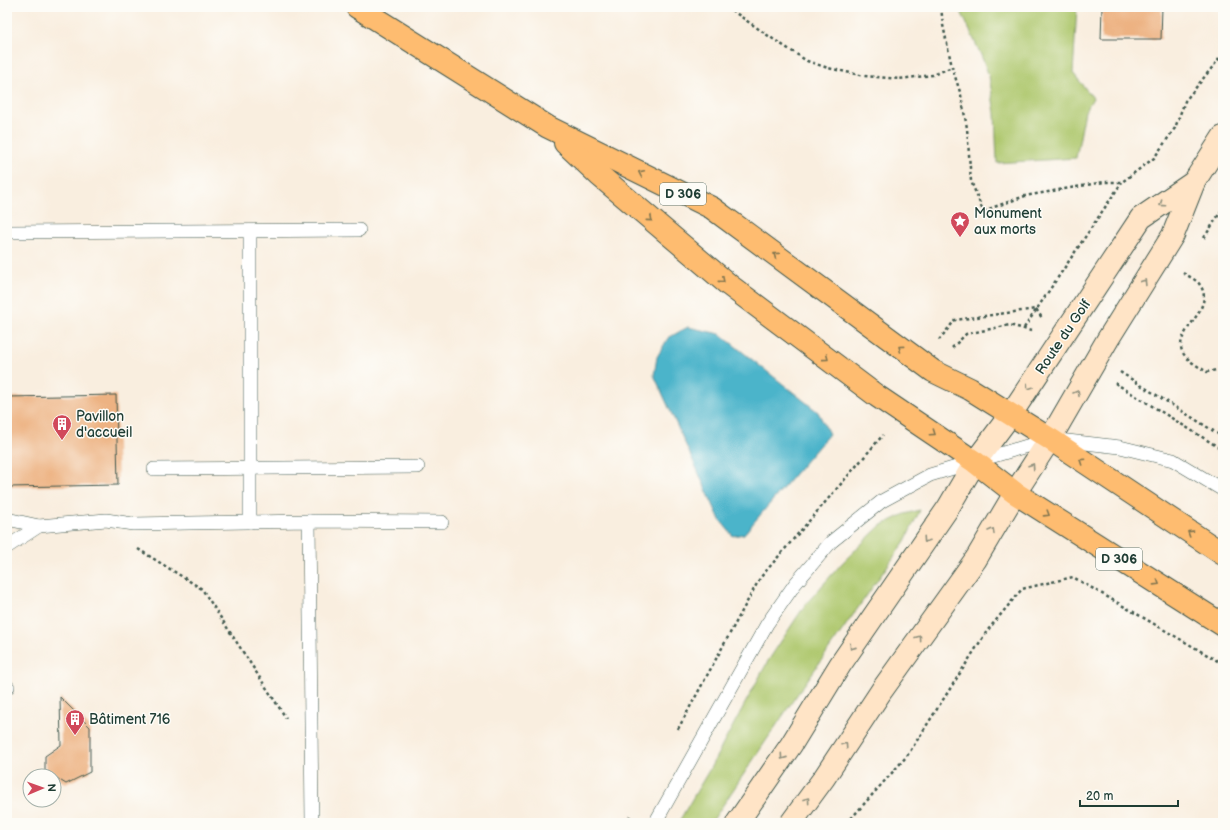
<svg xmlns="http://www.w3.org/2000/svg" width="1230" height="830" font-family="'Balsamiq Sans',sans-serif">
  <rect width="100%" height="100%" fill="#fdfcf7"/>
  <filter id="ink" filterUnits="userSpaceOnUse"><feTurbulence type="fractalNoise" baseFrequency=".025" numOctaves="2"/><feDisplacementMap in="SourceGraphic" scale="8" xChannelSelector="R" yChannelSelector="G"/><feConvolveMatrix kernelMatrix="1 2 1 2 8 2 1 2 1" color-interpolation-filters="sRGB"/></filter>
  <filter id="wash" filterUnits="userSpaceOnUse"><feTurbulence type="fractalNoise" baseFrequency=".012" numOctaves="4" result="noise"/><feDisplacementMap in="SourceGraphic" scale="16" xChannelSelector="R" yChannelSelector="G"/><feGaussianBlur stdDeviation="0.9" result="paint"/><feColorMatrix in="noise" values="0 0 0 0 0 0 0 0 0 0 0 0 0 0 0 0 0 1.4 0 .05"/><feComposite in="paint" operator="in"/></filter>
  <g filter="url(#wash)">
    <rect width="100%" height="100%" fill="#f9eedf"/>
    <g fill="#afc86e" stroke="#678251">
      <path d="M959,7H1077L1073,73L1093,98L1085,111L1076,158L997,163L995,113L989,76L981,55Z"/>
      <path d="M920,510L905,541L792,702L711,823H678L708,772L768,661L805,605L843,562L880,526L905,514Z"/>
    </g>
    <path fill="#4bb4ca" stroke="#35787f" d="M688,327L720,334L818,412L829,434L744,534L733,536L720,520L654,375L657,357L668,338Z"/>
    <g id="blocks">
      <g fill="#edb282">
        <path d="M1102,7H1162L1161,39H1101Z"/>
        <path d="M116,395L118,485L7,487V397Z"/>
        <path d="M60,697L90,727V772L66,784L45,771V756L61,745Z"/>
      </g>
    </g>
  </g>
  <g filter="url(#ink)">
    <use href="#blocks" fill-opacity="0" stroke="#40584e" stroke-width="1"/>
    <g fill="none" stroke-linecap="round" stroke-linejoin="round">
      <defs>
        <g id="lane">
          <path d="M7,232L359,230"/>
          <path d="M154,469L418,467"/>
          <path d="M7,519L39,526L106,520L133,524L309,521L442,522"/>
          <path d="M309,521L312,823"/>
          <path d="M250,522V231"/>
          <path d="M7,547L39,526"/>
          <path d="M7,687H8"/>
          <path d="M655,823L767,624L795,584L831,542L882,501L930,475L1050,439L1120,447L1173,460L1223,490"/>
        </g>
        <g id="secondary">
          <path d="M737,823L791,745L840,665L948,508L975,462L1011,414L1141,218L1194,182"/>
          <path d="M791,823L824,778L882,690L976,559L1015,493L1050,439L1108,339L1173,235L1194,182L1223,137"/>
        </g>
        <g id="primary">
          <path d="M357,7L548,127L712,208L933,371L970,389L1050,439L1223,554"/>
          <path d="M565,143L599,175L729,285L877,396L975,462L1015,493L1223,625"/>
        </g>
      </defs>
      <use href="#lane" stroke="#40584e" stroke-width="14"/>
      <use href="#secondary" stroke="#40584e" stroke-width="24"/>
      <use href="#primary" stroke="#40584e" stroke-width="24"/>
      <g stroke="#40584e" stroke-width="2.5" stroke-dasharray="3 3" stroke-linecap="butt">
        <path d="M727,7L773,39L807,61L828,68L864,76L899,79L933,75L952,67"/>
        <path d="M941,7L943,25L952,67L961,95L967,128L971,181L983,211L1025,196L1104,182H1122L1154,158L1175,128L1185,101L1223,54"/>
        <path d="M1204,238L1223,208"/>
        <path d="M1183,273C1188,276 1197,280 1200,285C1217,309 1171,333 1183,353C1188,361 1199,367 1207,372L1221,369"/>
        <path d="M1024,328L1122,182"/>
        <path d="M939,340L955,320L1036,309L1042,318"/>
        <path d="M952,348L966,334L1010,325L1031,331"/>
        <path d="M1120,372L1223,437"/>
        <path d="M1115,383L1223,450"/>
        <path d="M138,549L202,589L286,718"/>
        <path d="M678,729L760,578L883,435"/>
        <path d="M627,823L630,816"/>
        <path d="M847,823L907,756L987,631L1022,589L1073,577L1223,664"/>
      </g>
      <use href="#lane" stroke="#fff" stroke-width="13"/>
      <use href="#secondary" stroke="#ffe4c6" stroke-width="22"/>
      <use href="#primary" stroke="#febc70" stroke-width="22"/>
    </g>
    <defs><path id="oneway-chevron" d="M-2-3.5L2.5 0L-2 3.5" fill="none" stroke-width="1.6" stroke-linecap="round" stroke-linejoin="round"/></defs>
    <g stroke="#83764f">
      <use href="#oneway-chevron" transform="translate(641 173) rotate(-154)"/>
      <use href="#oneway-chevron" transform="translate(650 219) rotate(41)"/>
      <use href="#oneway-chevron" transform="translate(776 255) rotate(-144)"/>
      <use href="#oneway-chevron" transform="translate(722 280) rotate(40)"/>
      <use href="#oneway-chevron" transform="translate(901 348) rotate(-143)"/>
      <use href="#oneway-chevron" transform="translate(826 358) rotate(37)"/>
      <use href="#oneway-chevron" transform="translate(933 433) rotate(34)"/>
      <use href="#oneway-chevron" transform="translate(1082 461) rotate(-146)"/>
      <use href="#oneway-chevron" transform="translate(1047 514) rotate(32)"/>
      <use href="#oneway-chevron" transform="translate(1190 533) rotate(-147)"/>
      <use href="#oneway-chevron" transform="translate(1157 583) rotate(32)"/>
    </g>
    <g stroke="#8f907d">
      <use href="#oneway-chevron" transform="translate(1162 204) rotate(146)"/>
      <use href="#oneway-chevron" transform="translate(1144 282) rotate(-58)"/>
      <use href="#oneway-chevron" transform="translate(1029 387) rotate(124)"/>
      <use href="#oneway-chevron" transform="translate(1077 393) rotate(-60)"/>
      <use href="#oneway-chevron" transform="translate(1032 466) rotate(-56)"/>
      <use href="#oneway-chevron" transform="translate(992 531) rotate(-60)"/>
      <use href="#oneway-chevron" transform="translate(926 540) rotate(124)"/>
      <use href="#oneway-chevron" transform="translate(919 638) rotate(-54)"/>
      <use href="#oneway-chevron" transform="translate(852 647) rotate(125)"/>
      <use href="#oneway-chevron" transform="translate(845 745) rotate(-56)"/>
      <use href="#oneway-chevron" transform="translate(783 757) rotate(125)"/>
      <use href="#oneway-chevron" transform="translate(807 800) rotate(-54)"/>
    </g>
  </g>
  <defs>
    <symbol id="sight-pin" viewBox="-11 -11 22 30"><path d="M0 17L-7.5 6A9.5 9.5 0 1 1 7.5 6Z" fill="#d1495b" stroke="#fdfcf7"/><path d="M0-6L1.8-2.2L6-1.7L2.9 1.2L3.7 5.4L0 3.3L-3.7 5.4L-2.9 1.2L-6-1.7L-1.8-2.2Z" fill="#fff"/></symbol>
    <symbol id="building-pin" viewBox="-11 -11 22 30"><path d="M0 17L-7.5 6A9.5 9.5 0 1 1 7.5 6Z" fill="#d1495b" stroke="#fdfcf7"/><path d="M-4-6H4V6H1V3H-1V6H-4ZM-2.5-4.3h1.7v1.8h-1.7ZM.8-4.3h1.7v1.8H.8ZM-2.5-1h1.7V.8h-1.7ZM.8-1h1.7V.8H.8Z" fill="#fff"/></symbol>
  </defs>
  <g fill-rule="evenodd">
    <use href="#sight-pin" x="949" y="210" width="22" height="30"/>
    <use href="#building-pin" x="51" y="413" width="22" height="30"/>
    <use href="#building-pin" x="64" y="708" width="22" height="30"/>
  </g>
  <g text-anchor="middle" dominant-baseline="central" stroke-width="3" stroke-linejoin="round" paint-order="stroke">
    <g fill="#fdfcf7" stroke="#62766e" stroke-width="1">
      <rect x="660" y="183" width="46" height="22" rx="3"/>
      <rect x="1096" y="548" width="46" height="22" rx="3"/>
    </g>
    <g font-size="13" font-weight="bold" fill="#1f3d34">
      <text x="683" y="194">D 306</text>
      <text x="1119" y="559">D 306</text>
    </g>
    <g font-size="14" fill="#1f3d34" stroke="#fdfcf7" text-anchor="start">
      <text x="974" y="213">Monument<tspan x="974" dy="16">aux morts</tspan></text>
      <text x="76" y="416">Pavillon<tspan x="76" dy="16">d'accueil</tspan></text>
      <text x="89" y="719">Bâtiment 716</text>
    </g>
    <g font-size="14" fill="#1f3d34" stroke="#fdfcf7">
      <text transform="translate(1063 337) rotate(-56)">Route du Golf</text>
    </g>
  </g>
  <rect width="1230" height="830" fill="none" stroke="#fdfcf7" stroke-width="24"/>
  <g transform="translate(42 788) rotate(88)"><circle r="19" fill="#fdfcf7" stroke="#a4b0a9"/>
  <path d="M0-3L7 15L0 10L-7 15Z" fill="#d1495b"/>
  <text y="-6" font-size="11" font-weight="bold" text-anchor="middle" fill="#1f3d34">N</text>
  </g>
  <path d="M1080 800v6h98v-6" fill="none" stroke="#1f3d34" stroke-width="2"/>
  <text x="1086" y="800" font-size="12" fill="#1f3d34" stroke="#fdfcf7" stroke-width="3" paint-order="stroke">20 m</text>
</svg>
